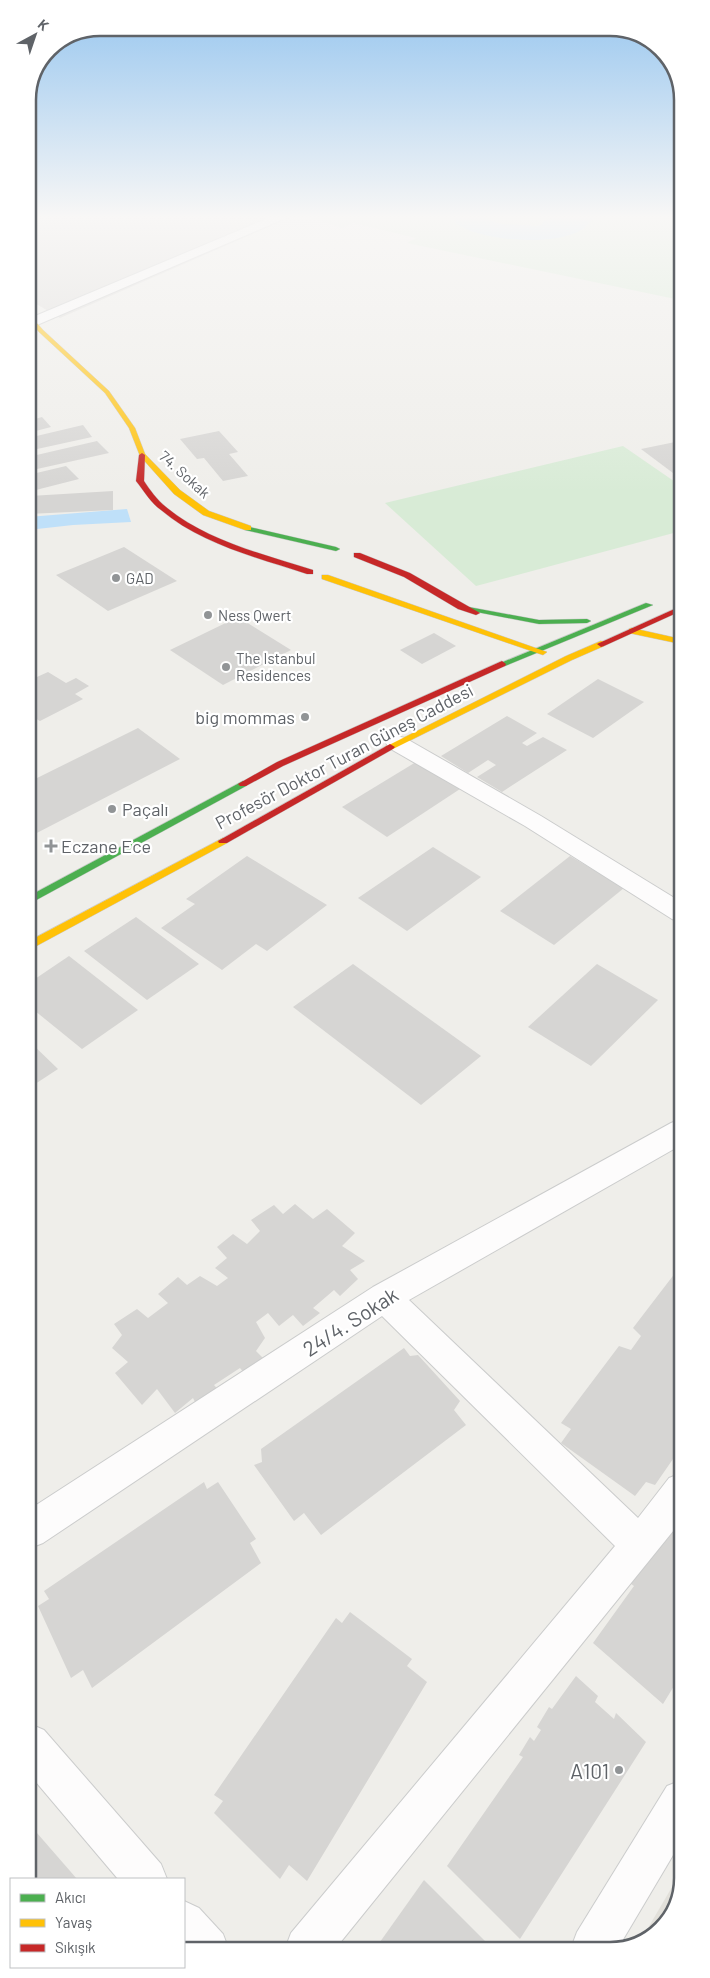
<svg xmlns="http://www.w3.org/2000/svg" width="710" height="1978" font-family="Barlow,sans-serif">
  <rect width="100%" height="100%" fill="#efeeea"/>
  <path fill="#dfddda" d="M54,216H294L60,318L28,299V220Z"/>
  <path fill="#e2e0da" d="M682,1870V1878L668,1922L641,1940Z"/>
  <g fill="#d8ebd6">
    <path d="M305,216H680V300L407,243L416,238L353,223L342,228Z"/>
    <path d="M623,446L681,486V531L476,586L385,503Z"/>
  </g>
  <g fill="#bfe0f9">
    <path d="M465,216H486L488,220L502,224L537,226L542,225L543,221L558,216H593C584,251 476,243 455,222L456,218Z"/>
    <path d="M127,509L131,522L73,525L28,530V517Z"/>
  </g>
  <g fill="#d6d5d3">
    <path d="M42,417L51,427L28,433V421Z"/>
    <path d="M83,425L92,437L28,451V438Z"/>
    <path d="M219,431L238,452L229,454L248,476L223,481L204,458L197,459L180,439Z"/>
    <path d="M97,441L109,453L28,471V457Z"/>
    <path d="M680,441L681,479L641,449Z"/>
    <path d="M66,466L79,479L28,492V475Z"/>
    <path d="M113,491V510L28,514L30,496Z"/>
    <path d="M124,547L177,581L108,611L56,575Z"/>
    <path d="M238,617L291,650L223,685L170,650Z"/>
    <path d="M434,633L456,646L422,664L400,650Z"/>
    <path d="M48,672L66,683L76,678L89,686L75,694L83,699L40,721L31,716L28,717V681Z"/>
    <path d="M598,679L644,702L593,738L547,714Z"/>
    <path d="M507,716L537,733L522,743L527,746L543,737L567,750L502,792L477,777L496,765L488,760L468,773L441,756Z"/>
    <path d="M138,728L180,759L29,837V782Z"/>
    <path d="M416,762L460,789L387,837L342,807Z"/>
    <path d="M433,847L481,877L407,931L358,898Z"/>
    <path d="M247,856L327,905L267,951L256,944L222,970L161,928L195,904L186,899Z"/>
    <path d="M570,856L624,888L554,945L500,911Z"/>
    <path d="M136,917L199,964L147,1000L84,951Z"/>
    <path d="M69,956L138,1010L82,1049L29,1006V983Z"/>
    <path d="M353,964L481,1056L421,1105L293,1007Z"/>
    <path d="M597,964L658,1000L591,1066L528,1027Z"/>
    <path d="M29,1041L58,1069L29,1088Z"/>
    <path d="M682,1175V1193L673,1189Z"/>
    <path d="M295,1204L313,1219L327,1209L355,1233L342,1246L365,1261L350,1270L358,1279L340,1296L334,1290L313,1308L320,1313L303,1326L293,1315L279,1326L268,1313L256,1322L265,1338L256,1351L263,1358L245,1374L240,1368L214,1385L221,1393L198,1408L193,1398L175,1413L157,1389L142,1405L115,1373L128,1362L112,1348L122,1335L114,1324L137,1309L148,1318L168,1303L158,1294L178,1277L187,1285L200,1276L217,1286L228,1278L215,1268L227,1258L217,1247L233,1234L247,1244L260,1231L251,1220L274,1205L283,1214Z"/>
    <path d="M682,1264V1446L655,1485L646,1482L635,1496L561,1443L571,1429L561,1423L619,1346L631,1350L641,1336L633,1328Z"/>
    <path d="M404,1348L410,1356L418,1355L460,1401L454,1410L466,1425L321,1535L304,1513L294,1521L254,1465L262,1462L261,1449Z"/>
    <path d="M204,1482L207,1489L218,1482L256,1539L250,1543L261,1563L92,1688L83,1670L71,1678L38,1606L49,1599L44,1591Z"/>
    <path d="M682,1511V1673L663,1704L593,1643L634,1586L627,1581Z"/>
    <path d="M350,1612L412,1659L407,1666L427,1682L307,1881L289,1865L280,1879L214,1813L223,1801L214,1795L336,1618L342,1623Z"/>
    <path d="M576,1676L598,1696L595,1702L614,1719L616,1713L646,1742L520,1939L447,1866L523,1757L519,1755L530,1737L534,1741L541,1730L537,1727L549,1707L552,1709Z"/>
    <path d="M30,1825L77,1879H30Z"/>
    <path d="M424,1880L493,1949H375Z"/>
  </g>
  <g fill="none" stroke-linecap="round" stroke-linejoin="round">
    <defs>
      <g id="street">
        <path d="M273,216H288L286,218L37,325H28V319Z"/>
        <path d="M397,736L405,738L541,816L681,902V922L672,919L525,826L389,748L386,743L389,738Z"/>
        <path d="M681,1119V1145L409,1300L638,1518L669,1478L682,1473V1520L335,1949H285L291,1933L615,1546L382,1316L43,1543L30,1548V1509L373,1287L671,1123Z"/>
        <path d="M30,1724L44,1730L161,1864L167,1879H118L30,1775Z"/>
        <path d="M682,1780V1840L618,1948H571L577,1932L667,1786Z"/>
        <path d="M184,1901L199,1908L223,1934L229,1950H184Z"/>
      </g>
      <g id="fast">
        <path d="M245,526L336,547L340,549L336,551L245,530Z"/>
        <path d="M646,603L653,605L505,666H499L498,664Z"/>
        <path d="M458,605L539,620L587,619L591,621L587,623L539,624L461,609H458Z"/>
        <path d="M243,781L246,782L248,784L246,786L29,904V896Z"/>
      </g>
      <g id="slow">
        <path d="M28,313L43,330L109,391L135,428L145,454L180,490L209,511L251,526V530H245L203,515L174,494L140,456L129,428L105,393L39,332L28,319Z"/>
        <path d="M322,575H328L547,652L543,655L540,654L322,579Z"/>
        <path d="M632,628L681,639V644L629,633V629Z"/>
        <path d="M601,641L604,642V646L572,660L393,749L390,750L385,747L566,656Z"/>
        <path d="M223,838L227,839L228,841L227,843L29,950V941Z"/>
      </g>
      <g id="jam">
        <path d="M142,453L145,455L144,481C150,490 157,500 166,507C207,541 263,554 313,570V574H307C258,558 201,544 161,510C151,503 144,491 136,481L139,455Z"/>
        <path d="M354,553H360L410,573L480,613L476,615L458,609L404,577L354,557Z"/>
        <path d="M681,606V611L604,646L601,647L597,644Z"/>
        <path d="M502,661L506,664L505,666L283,766L246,786H240L238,784L277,762Z"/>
        <path d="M390,744L395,747L393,749L227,843H219L218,841Z"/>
      </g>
    </defs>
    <use href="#street" stroke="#cbcccc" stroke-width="2"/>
    <use href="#fast" stroke="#cacacb" stroke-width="1"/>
    <use href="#slow" stroke="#cacacb" stroke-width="1"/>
    <use href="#jam" stroke="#cacacb" stroke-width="1"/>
    <use href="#street" fill="#fdfcfc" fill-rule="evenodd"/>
    <use href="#fast" fill="#4caf50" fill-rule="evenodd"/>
    <use href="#slow" fill="#ffc107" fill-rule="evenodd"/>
    <use href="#jam" fill="#c62828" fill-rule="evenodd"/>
  </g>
  <linearGradient id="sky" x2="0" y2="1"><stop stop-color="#97c6ef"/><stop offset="0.44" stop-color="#f8f7f6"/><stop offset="1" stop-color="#f8f7f6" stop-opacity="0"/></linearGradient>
  <rect width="710" height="493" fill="url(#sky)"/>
  <g fill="#919496" stroke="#fff" stroke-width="2">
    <circle cx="116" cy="578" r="5"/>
    <circle cx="208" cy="615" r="5"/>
    <circle cx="226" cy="667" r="5"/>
    <circle cx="305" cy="717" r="5"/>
    <circle cx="112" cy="809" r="5"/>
    <path d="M48.5 838.5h5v5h5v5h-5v5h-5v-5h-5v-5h5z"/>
    <circle cx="619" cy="1770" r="5"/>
  </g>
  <g text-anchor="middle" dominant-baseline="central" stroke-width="4.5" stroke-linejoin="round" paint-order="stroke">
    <g font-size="15" fill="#5f6368" stroke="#fff">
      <text transform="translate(185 474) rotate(42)">74. Sokak</text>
    </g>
    <g font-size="15" fill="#5f6368" stroke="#fff" text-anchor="start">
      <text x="126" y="578">GAD</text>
      <text x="218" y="615">Ness Qwert</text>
      <text x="236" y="658">The Istanbul<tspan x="236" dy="17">Residences</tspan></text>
    </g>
    <g font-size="18" fill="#5f6368" stroke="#fff" text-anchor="start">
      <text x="295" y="717" text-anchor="end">big mommas</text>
      <text x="122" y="809">Paçalı</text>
      <text x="61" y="846">Eczane Ece</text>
    </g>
    <g font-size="18" fill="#5f6368" stroke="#fff">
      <text transform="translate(344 756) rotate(-28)">Profesör Doktor Turan Güneş Caddesi</text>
    </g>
    <g font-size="21" fill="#5f6368" stroke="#fff">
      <text transform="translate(350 1321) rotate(-33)">24/4. Sokak</text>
    </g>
    <g font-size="21" fill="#5f6368" stroke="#fff" text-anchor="end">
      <text x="609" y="1770">A101</text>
    </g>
  </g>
  <path d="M0 0H710V1978H0ZM100 36H610A64 64 0 0 1 674 100V1878A64 64 0 0 1 610 1942H100A64 64 0 0 1 36 1878V100A64 64 0 0 1 100 36Z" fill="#fff" fill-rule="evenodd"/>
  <path fill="none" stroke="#5f6368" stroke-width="2.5" d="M100 36H610A64 64 0 0 1 674 100V1878A64 64 0 0 1 610 1942H100A64 64 0 0 1 36 1878V100A64 64 0 0 1 100 36Z"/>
  <rect x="10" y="1878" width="175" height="90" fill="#ffffff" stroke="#bfc1c3"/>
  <rect x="20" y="1894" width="25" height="8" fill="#4caf50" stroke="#bfc1c3"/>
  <text x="55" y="1903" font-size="15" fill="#5f6368">Akıcı</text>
  <rect x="20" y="1919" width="25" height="8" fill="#ffc107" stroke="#bfc1c3"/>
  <text x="55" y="1928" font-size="15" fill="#5f6368">Yavaş</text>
  <rect x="20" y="1944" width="25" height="8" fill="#c62828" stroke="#bfc1c3"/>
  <text x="55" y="1953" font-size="15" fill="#5f6368">Sıkışık</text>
  <g transform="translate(35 35) rotate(40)" stroke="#ffffff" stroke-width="4" paint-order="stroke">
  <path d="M0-4L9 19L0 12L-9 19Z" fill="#5f6368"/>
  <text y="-8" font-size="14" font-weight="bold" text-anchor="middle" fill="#5f6368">K</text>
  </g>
</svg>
